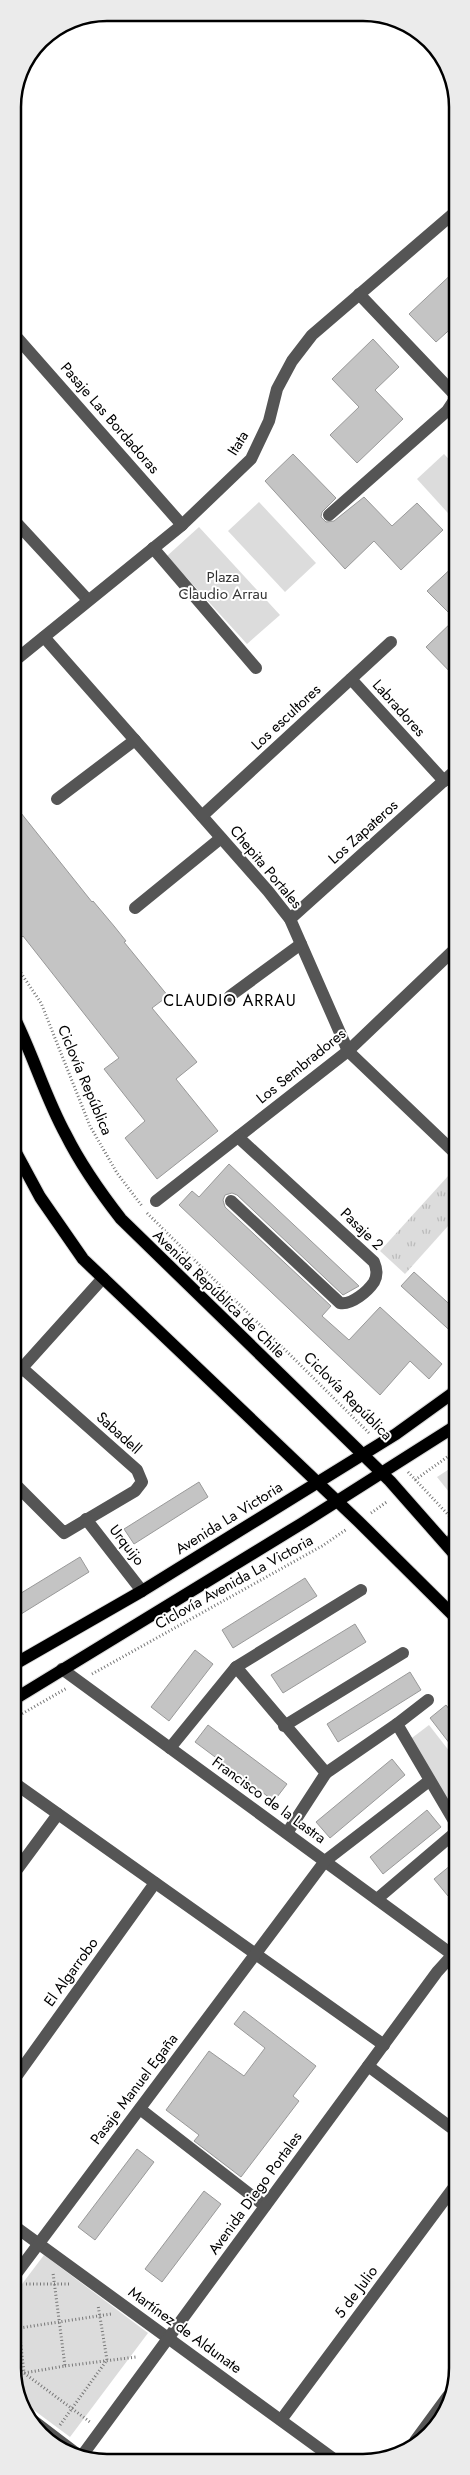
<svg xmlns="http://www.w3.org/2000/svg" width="470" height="2475" font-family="Jost,sans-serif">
  <defs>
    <pattern id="grass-tufts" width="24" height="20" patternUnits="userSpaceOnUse" patternTransform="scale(1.25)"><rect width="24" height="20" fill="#dcdcdc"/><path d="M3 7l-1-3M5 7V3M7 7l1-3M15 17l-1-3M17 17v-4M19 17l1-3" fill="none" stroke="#bbb"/></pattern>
  </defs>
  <rect width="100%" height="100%" fill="#fff"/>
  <path fill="url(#grass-tufts)" d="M449,1175L457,1183V1216L405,1274L380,1251Z"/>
  <g fill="#dcdcdc">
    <path d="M444,454L457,468V523L417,479Z"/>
    <path d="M259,502L316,563L285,592L228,531Z"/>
    <path d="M199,527L280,615L247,644L167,556Z"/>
    <path d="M457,1464V1502L437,1477Z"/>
    <path d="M429,1725L457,1761V1827L404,1744Z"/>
    <path d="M44,2255L148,2333L70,2437L23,2402L13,2380V2296Z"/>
  </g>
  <g fill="#c4c4c4" stroke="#999">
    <path d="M457,269V323L436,342L409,314Z"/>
    <path d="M373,339L399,367L375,390L403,419L357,463L330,435L359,407L332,379Z"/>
    <path d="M293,454L336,498L322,512L321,517L326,522L334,521L364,497L392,526L417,503L443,530L401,570L374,541L345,569L265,481Z"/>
    <path d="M457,563V679L426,647L455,619L427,591Z"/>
    <path d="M13,803L92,902L93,901L114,926L126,941L124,942L168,996L152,1008L197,1062L176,1079L218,1131L157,1179L125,1138L145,1121L104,1069L119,1058L23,936L22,937L13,926Z"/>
    <path d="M229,1164L359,1286L343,1295L237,1195L232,1193L225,1195L223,1200L225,1207L331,1306L322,1316L349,1340L380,1307L442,1364L429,1379L410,1361L380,1395L179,1205L192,1191L199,1197Z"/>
    <path d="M414,1272L457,1311V1337L401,1286Z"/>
    <path d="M199,1482L208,1497L134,1544L124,1529Z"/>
    <path d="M80,1557L89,1572L13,1619V1598Z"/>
    <path d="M305,1578L317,1596L233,1648L222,1630Z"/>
    <path d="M355,1624L366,1642L283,1693L271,1675Z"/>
    <path d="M195,1650L213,1664L169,1721L151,1707Z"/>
    <path d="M410,1672L421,1690L338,1742L327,1724Z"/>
    <path d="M446,1705L457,1719V1753L430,1718Z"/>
    <path d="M208,1725L287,1784L274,1801L195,1742Z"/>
    <path d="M392,1759L405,1775L330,1838L316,1822Z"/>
    <path d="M427,1810L441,1827L383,1874L370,1857Z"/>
    <path d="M457,1860V1888L448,1896L434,1879Z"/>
    <path d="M244,2011L316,2066L293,2096L299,2101L241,2177L194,2141L199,2135L166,2110L209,2051L244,2076L265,2048L234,2024Z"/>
    <path d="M137,2149L154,2162L95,2240L78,2227Z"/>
    <path d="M204,2191L221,2204L162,2282L145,2269Z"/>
  </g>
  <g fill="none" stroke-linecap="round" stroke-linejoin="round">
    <defs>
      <g id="major">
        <path d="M13,1015C33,1054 45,1097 66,1135C81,1165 100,1192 121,1219L390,1481L457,1557"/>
        <path d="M13,1147L40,1197L83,1259L358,1521L457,1619"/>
        <path d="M13,1665L142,1591L396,1434L457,1390"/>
        <path d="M13,1700L301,1524L457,1425"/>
      </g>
    </defs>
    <use href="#major" stroke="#dbdbdb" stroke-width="14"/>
    <g stroke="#777" stroke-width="3" stroke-dasharray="1 2.5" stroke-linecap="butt">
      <path d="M13,961L41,1003L90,1126L117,1173L142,1206"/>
      <path d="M147,1213L370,1434"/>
      <path d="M408,1472L455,1522"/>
      <path d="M415,1480L457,1450"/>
      <path d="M371,1513L388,1501"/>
      <path d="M92,1674L322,1546L347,1529"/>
      <path d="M13,1719L67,1688"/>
      <path d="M26,2284H69"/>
      <path d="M19,2328L24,2373L90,2422"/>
      <path d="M13,2329L111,2314"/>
      <path d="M13,2365L24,2373L65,2366L53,2273"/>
      <path d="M65,2366L136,2357"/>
      <path d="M60,2425L107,2360L98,2305"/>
    </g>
    <g stroke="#555" stroke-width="12">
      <path d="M359,294L457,397"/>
      <path d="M13,333L182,525"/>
      <path d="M329,515L447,411L457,396"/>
      <path d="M13,519L88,600"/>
      <path d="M153,548L256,668"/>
      <path d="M44,637L268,891L290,919L348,1051L457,1155"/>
      <path d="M13,662L182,525L251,459L269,421L277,389L292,361L312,335L454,213"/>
      <path d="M351,679L444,781"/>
      <path d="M57,799L135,740"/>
      <path d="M202,816L391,642"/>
      <path d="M135,908L221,838"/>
      <path d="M290,919L457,769"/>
      <path d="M230,996L301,944"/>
      <path d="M13,1175L23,1166"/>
      <path d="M156,1201L348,1051L457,947"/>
      <path d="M231,1201L340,1303C352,1305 368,1291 374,1282C378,1275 377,1269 374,1262L238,1137"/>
      <path d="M13,1378L103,1278"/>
      <path d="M13,1482L64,1533L135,1491L142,1482L137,1470L22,1368"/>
      <path d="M86,1519L142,1591"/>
      <path d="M446,1544L457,1536"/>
      <path d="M62,1669L457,1958"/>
      <path d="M397,1724L457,1826"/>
      <path d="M284,1726L403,1653"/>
      <path d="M170,1748L236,1667"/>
      <path d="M326,1773L397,1724L428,1700"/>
      <path d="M13,1782L384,2045"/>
      <path d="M287,1833L326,1773L236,1667L361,1590"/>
      <path d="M13,1875L58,1814"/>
      <path d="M377,1899L457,1831"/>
      <path d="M368,2066L457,2132"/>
      <path d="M13,2081L155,1883"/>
      <path d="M140,2109L265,2206"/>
      <path d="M13,2225L338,2462"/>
      <path d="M13,2278L325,1861L429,1781"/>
      <path d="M31,2419L77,2454"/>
      <path d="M281,2420L457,2183"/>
      <path d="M415,2441L448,2396"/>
      <path d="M81,2457L437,1972L457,1950"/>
    </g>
    <use href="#major" stroke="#000" stroke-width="12"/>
  </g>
  <g text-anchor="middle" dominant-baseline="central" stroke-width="4" stroke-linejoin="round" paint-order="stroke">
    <g font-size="15" fill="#000" stroke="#fff">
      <text transform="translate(110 418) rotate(49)">Pasaje Las Bordadoras</text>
      <text transform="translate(238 443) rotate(-58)">Itata</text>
      <text transform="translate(399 708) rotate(48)">Labradores</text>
      <text transform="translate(286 717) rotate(-43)">Los escultores</text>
      <text transform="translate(363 832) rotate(-42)">Los Zapateros</text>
      <text transform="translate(266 867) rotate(50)">Chepita Portales</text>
      <text transform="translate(301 1066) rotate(-39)">Los Sembradores</text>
      <text transform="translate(85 1080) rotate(67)">Ciclovía República</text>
      <text transform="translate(362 1229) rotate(44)">Pasaje 2</text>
      <text transform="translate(219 1294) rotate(44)">Avenida República de Chile</text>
      <text transform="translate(348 1396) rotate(45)">Ciclovía República</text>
      <text transform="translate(119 1433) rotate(42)">Sabadell</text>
      <text transform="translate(229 1518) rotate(-32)">Avenida La Victoria</text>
      <text transform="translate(127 1545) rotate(52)">Urquijo</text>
      <text transform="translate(234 1582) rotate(-29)">Ciclovía Avenida La Victoria</text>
      <text transform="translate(269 1800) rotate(36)">Francisco de la Lastra</text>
      <text transform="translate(71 1972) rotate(-54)">El Algarrobo</text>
      <text transform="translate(134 2089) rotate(-53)">Pasaje Manuel Egaña</text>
      <text transform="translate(255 2193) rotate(-54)">Avenida Diego Portales</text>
      <text transform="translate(356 2292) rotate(-53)">5 de Julio</text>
      <text transform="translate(185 2330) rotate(36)">Martínez de Aldunate</text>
    </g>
    <g font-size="15" fill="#333" stroke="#fff">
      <text x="223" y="577">Plaza<tspan x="223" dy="17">Claudio Arrau</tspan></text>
    </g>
    <g font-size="16" letter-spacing="1" fill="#000" stroke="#fff">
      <text x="230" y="1000">CLAUDIO ARRAU</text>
    </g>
  </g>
  <path d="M0 0H470V2475H0ZM107 21H363A86 86 0 0 1 449 107V2368A86 86 0 0 1 363 2454H107A86 86 0 0 1 21 2368V107A86 86 0 0 1 107 21Z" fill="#ebebeb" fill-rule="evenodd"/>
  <path fill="none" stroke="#000" stroke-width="2.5" d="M107 21H363A86 86 0 0 1 449 107V2368A86 86 0 0 1 363 2454H107A86 86 0 0 1 21 2368V107A86 86 0 0 1 107 21Z"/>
</svg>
